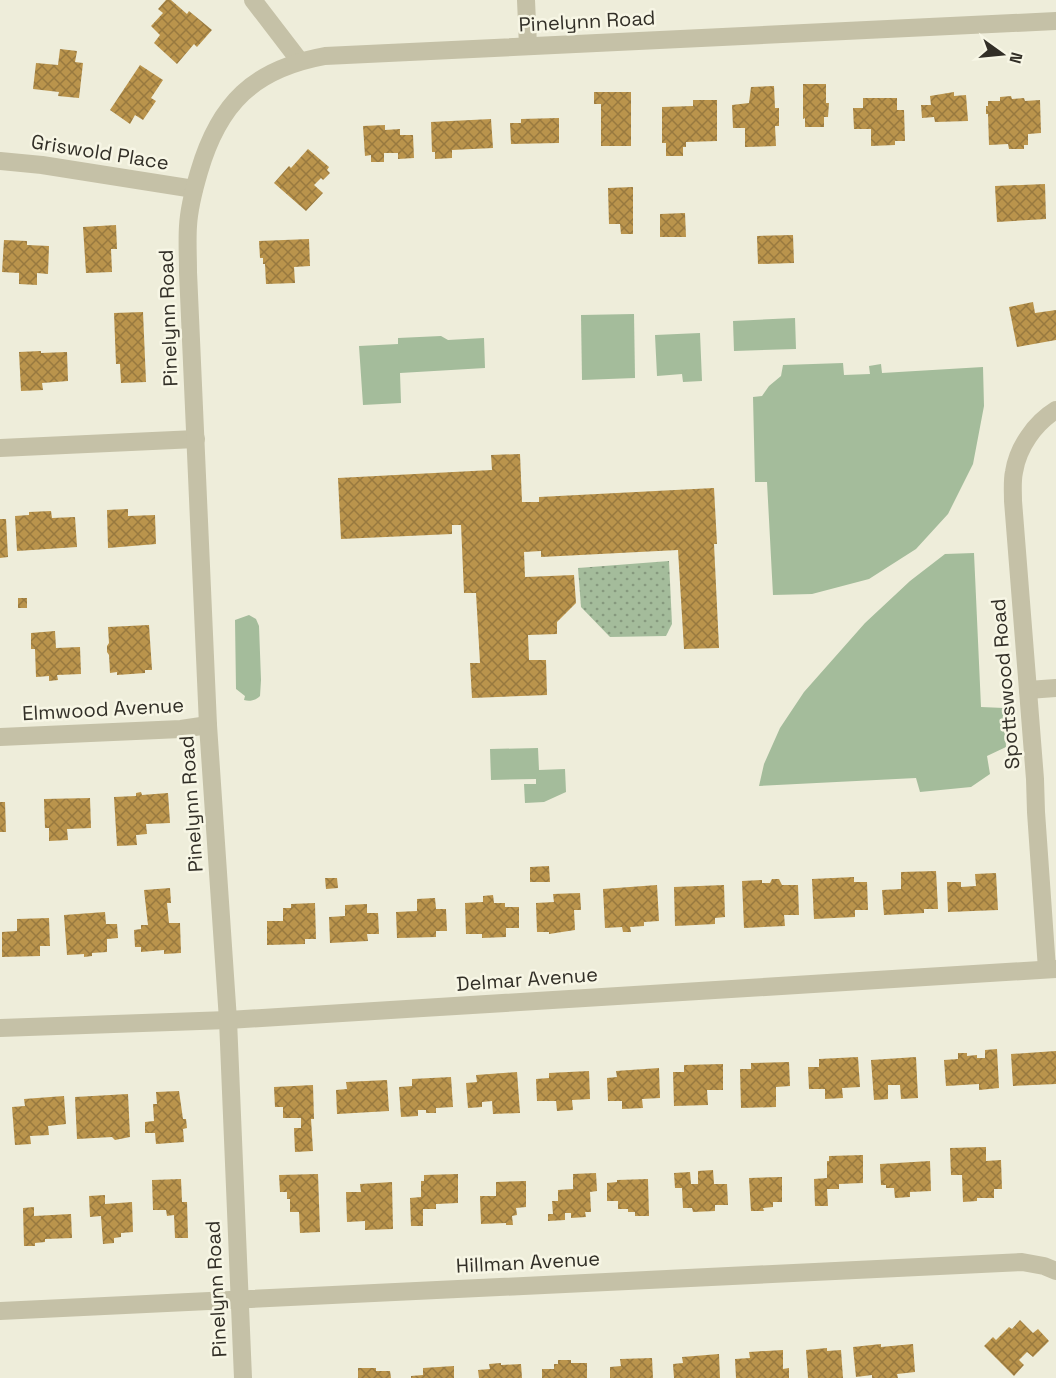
<svg xmlns="http://www.w3.org/2000/svg" width="1056" height="1378" font-family="'Space Grotesk',sans-serif">
  <defs>
    <pattern id="garden-dots" width="8" height="8" patternUnits="userSpaceOnUse" patternTransform="scale(1.5)"><rect width="8" height="8" fill="#a4bc9b"/><path d="M2 2h.1M6 6h.1" fill="none" stroke="#86997e" stroke-width="1.8" stroke-linecap="round"/></pattern>
    <pattern id="building-cross-hatch" width="8" height="8" patternUnits="userSpaceOnUse" patternTransform="scale(1.5)"><rect width="8" height="8" fill="#ba944c"/><path d="M0 0l8 8M0 8l8-8" fill="none" stroke="#98793f"/></pattern>
  </defs>
  <rect width="100%" height="100%" fill="#eeedda"/>
  <g fill="#a4bc9b">
    <path d="M634,314L635,378L582,380L581,315Z"/>
    <path d="M795,318L796,349L734,351L733,321Z"/>
    <path d="M700,333L702,381L683,382L682,374L657,376L655,335Z"/>
    <path d="M441,336L448,340L484,338L485,368L400,373L401,403L363,405L359,346L398,344V338Z"/>
    <path d="M843,363L844,375L870,374L869,366L881,364L882,373L983,367L984,406L973,464L948,514L916,549L869,579L812,594L773,595L767,482H755L753,397L762,396L769,386L781,376L783,365Z"/>
    <path d="M974,553L981,707L1004,708L1006,747L987,756L990,774L971,787L920,792L916,778L759,786L764,764L780,728L804,692L865,623L910,581L945,554Z"/>
    <path d="M249,615L256,619L259,626L261,680L260,696C256,700 250,702 244,700L245,696L236,689L235,620Z"/>
    <path d="M538,748L539,770L565,769L566,792L544,802L525,803L524,784H536V779L491,780L490,749Z"/>
  </g>
  <path fill="url(#garden-dots)" d="M669,561L672,624L666,636L610,637L581,607L578,568Z"/>
  <g fill="url(#building-cross-hatch)">
    <path d="M166,0H171L187,14L189,11L212,30L197,47L194,44L177,64L154,43L160,35L151,26L163,13L158,9Z"/>
    <path d="M60,49L77,51L75,62L83,63L79,98L58,96L59,92L33,89L36,63L58,65Z"/>
    <path d="M140,65L163,80L151,98L156,101L143,120L135,115L130,124L110,110Z"/>
    <path d="M803,84H826V103H829L828,117H824V127H805V118L803,119Z"/>
    <path d="M774,86L775,108H779V126H775L776,146L745,147V128H733L732,105L749,103L751,87Z"/>
    <path d="M594,92H631V146H601V104H594Z"/>
    <path d="M954,92V96L966,95L968,121L935,122L934,117L922,118L921,105H931L930,96Z"/>
    <path d="M1011,96L1012,99L1024,98L1025,101L1040,100L1041,133L1028,134V145H1024V149H1009L1008,144L989,145L988,114H986V106H988V101H1000V97Z"/>
    <path d="M863,98H897V110H904L905,141H895V145L871,146V129H854L853,108H863Z"/>
    <path d="M693,100H717V141L686,142V147H683V156H666V143H662V107L693,106Z"/>
    <path d="M559,118V143L511,144L510,123H521V119Z"/>
    <path d="M491,119L493,148L452,150V158L435,159V152H432L431,122Z"/>
    <path d="M385,125V130L400,129V135H413L414,158L398,159V153H384V162H371V155L365,156L363,126Z"/>
    <path d="M308,149L329,167L327,170L330,173L323,180L321,178L314,185L323,193L306,211L274,183L289,166L291,168Z"/>
    <path d="M1045,184L1046,219L997,222L995,186Z"/>
    <path d="M633,187V234H621L620,224H609L608,188Z"/>
    <path d="M685,213L686,237H660V214Z"/>
    <path d="M116,225L117,249H111L112,272L86,273L83,227Z"/>
    <path d="M793,235L794,263L758,264L757,236Z"/>
    <path d="M309,239L310,266L294,267L295,283L266,284L265,264H263V258H260L259,241Z"/>
    <path d="M4,240L27,241V245L49,246L48,274L37,273V285L19,284V273L2,272Z"/>
    <path d="M1033,302L1035,313L1056,310V340L1017,347L1009,307Z"/>
    <path d="M143,312L146,382L121,383L120,364H116L114,313Z"/>
    <path d="M41,351V353L67,352L68,381L42,383L43,390L21,391L19,352Z"/>
    <path d="M520,454L522,502H539V497L714,488L717,544H714L719,648L684,649L678,550L541,557V551L524,552L525,577L574,575L576,603L557,622V634L528,635L529,660H546L547,695L472,698L470,663H480L476,593H464L461,525H452V534L341,539L338,478L492,470L491,455Z"/>
    <path d="M128,509V516L155,515L156,544L108,548L107,510Z"/>
    <path d="M51,511L52,518L75,517L77,547L17,551L15,516L29,515V512Z"/>
    <path d="M0,519H6L8,557L0,558Z"/>
    <rect x="18" y="598" width="9" height="10"/>
    <path d="M149,625L152,670H145V673L117,675V672L110,673L109,655L107,652V646L109,643L108,627Z"/>
    <path d="M55,631L56,648L80,647L81,674L57,675L58,680L49,681V676L36,677L35,649H31V633Z"/>
    <path d="M141,792L142,795L168,793L170,823L146,824L147,834L136,835L137,845L117,846L114,797L136,796V793Z"/>
    <path d="M90,798L91,828L67,829L68,840L49,841V828H45L44,799Z"/>
    <path d="M0,802H5L6,832H0Z"/>
    <path d="M549,866L550,882H530V867Z"/>
    <path d="M936,871L938,909H924V913L884,915L882,890L901,889V872Z"/>
    <path d="M996,873L998,910L948,912L947,882H961V887L976,886L975,874Z"/>
    <path d="M854,877V882H867L868,910H855V917L814,919L812,879Z"/>
    <path d="M325,878H337L338,888L326,889Z"/>
    <path d="M772,879H779L782,885H798L799,915H784L785,926L744,928L742,881L762,880V883H770Z"/>
    <path d="M657,885L659,921L644,922V926L630,927L631,932H623L622,927L605,928L603,889Z"/>
    <path d="M724,885L725,917L715,918V924L675,926L674,887Z"/>
    <path d="M170,888L171,903H167L169,923H180L181,953L164,954V950L141,952V947H135L134,930L141,929V925H148L144,890Z"/>
    <path d="M580,893L581,910H574L575,930L549,934V932H537L536,903L554,902L553,894Z"/>
    <path d="M493,895L494,903H505V907H519V928H506V937L482,938V934H466L465,903L483,902V896Z"/>
    <path d="M435,898L436,909H446L447,931H436V937L397,938L396,912L417,911V899Z"/>
    <path d="M315,903L316,939H305V944L267,945V921H283V908H291V904Z"/>
    <path d="M367,904V913H378L379,934H367L368,941L330,943L329,917L345,916V905Z"/>
    <path d="M105,912L106,924H117L118,938L107,939V952L92,953V956L84,957V954L67,955L64,915Z"/>
    <path d="M49,918L50,946H40V956L2,957V932L17,931V919Z"/>
    <path d="M997,1049L999,1088L979,1090V1084L946,1086L944,1060L958,1059V1053H967V1056L977,1055V1058H985V1050Z"/>
    <path d="M1056,1051V1084L1013,1086L1011,1054Z"/>
    <path d="M858,1057L860,1087L842,1088L843,1098L825,1099V1089H809L808,1067H819V1059Z"/>
    <path d="M916,1057L918,1098L901,1099L900,1085H888V1099L874,1100L871,1060Z"/>
    <path d="M789,1062L790,1086L776,1087V1107L741,1108L740,1069H751V1063Z"/>
    <path d="M723,1064V1090H707L708,1105L674,1106L673,1072H684V1065Z"/>
    <path d="M659,1068L660,1098L642,1099L643,1108L622,1109V1101H608L607,1078L617,1077L616,1071Z"/>
    <path d="M589,1071L590,1099L572,1100L573,1110L557,1111L556,1101H537L536,1079L549,1078V1073Z"/>
    <path d="M517,1072L520,1113L493,1114L492,1101L482,1102V1107L468,1108L466,1083L477,1082L476,1075Z"/>
    <path d="M451,1077L453,1107L436,1108V1113H426V1110H418V1116L401,1117L399,1087L412,1086V1079Z"/>
    <path d="M387,1080L389,1111L337,1114L336,1090L347,1089L346,1082Z"/>
    <path d="M313,1085L314,1119H311L313,1151L295,1152L294,1128H301V1118H283V1107H275L274,1087Z"/>
    <path d="M179,1091L183,1119H186L187,1128L183,1129L184,1142L156,1144L155,1133H145V1122L154,1121L153,1104H157L156,1092Z"/>
    <path d="M128,1094L130,1137L115,1140L112,1137L77,1139L75,1097Z"/>
    <path d="M64,1096L66,1124L48,1126L49,1135L30,1136L31,1144L15,1145L12,1107L25,1106L24,1099Z"/>
    <path d="M986,1147V1161L1001,1160L1002,1189H994V1198H977V1201L963,1202L962,1175H951L950,1148Z"/>
    <path d="M863,1155V1183L839,1184V1189H827L828,1206H815L814,1179L827,1178V1161H829V1156Z"/>
    <path d="M930,1161L931,1191L910,1192V1197L895,1198L894,1188H886V1185H881L880,1164Z"/>
    <path d="M713,1170L714,1184H727L728,1205H715V1211L693,1212L692,1208H683L682,1188H675L674,1173L690,1172L691,1184H698V1171Z"/>
    <path d="M596,1173L597,1191L590,1192L591,1212H585L586,1217L571,1218V1213H565V1220L548,1221V1214H553L552,1201H558V1190L573,1189V1174Z"/>
    <path d="M318,1174L320,1232L300,1233L299,1212H290V1199H287V1192H280L279,1175Z"/>
    <path d="M458,1174V1203L436,1204V1209H423V1226H411L410,1198L421,1197V1181H424V1175Z"/>
    <path d="M782,1177V1202H773V1207L763,1208L764,1211H751L749,1178Z"/>
    <path d="M181,1179L182,1202H187L188,1238H175L174,1215L167,1216L166,1210H153L152,1180Z"/>
    <path d="M648,1179L649,1216H635V1212H628V1209H618V1201H607V1183L617,1182V1180Z"/>
    <path d="M526,1181V1207L516,1208L517,1215L512,1216L513,1225H506V1223L481,1224L480,1196H496V1182Z"/>
    <path d="M392,1182L393,1229L365,1230V1221L347,1222L346,1192H361L360,1184Z"/>
    <path d="M105,1195V1204L132,1202L133,1232L121,1233V1237L114,1238V1243L103,1244L101,1216L90,1217L89,1196Z"/>
    <path d="M34,1207V1216L71,1214L72,1238L45,1239V1242L35,1243V1246H24L23,1208Z"/>
    <path d="M1020,1320L1033,1333L1038,1329L1049,1341L1033,1357L1027,1352L1019,1360L1024,1365L1014,1376L984,1346L993,1337L996,1340L1009,1327L1012,1329Z"/>
    <path d="M881,1344V1347L913,1344L915,1372L897,1374L898,1378H872V1375L856,1377L853,1347Z"/>
    <path d="M827,1348V1351L841,1350L843,1378H808L806,1350Z"/>
    <path d="M783,1350V1369L789,1368V1378H736L735,1359L750,1358L749,1352Z"/>
    <path d="M719,1354L720,1378H674L673,1364L683,1363L682,1357Z"/>
    <path d="M652,1358L653,1378H610V1367L621,1366L620,1359Z"/>
    <path d="M558,1360H571V1363H587V1378H542V1369H554V1364H558Z"/>
    <path d="M501,1363V1365L521,1364L522,1378H479L478,1370L490,1369L489,1364Z"/>
    <path d="M454,1366V1378H411V1376L423,1375V1368Z"/>
    <path d="M358,1368H376V1371H390L391,1378H358Z"/>
  </g>
  <g fill="none" stroke-linecap="round" stroke-linejoin="round">
    <g stroke="#c5c1a7" stroke-width="18">
      <path d="M253,0L299,60"/>
      <path d="M526,0L528,46"/>
      <path d="M0,161L42,165L194,189"/>
      <path d="M0,448L196,439"/>
      <path d="M1028,690L1056,688"/>
      <path d="M0,737L181,729L208,725"/>
      <path d="M1047,969L1036,812L1035,779L1013,501C1013,492 1012,481 1014,472C1018,447 1035,423 1056,410"/>
      <path d="M0,1028L228,1020L1056,969"/>
      <path d="M0,1311L1022,1262L1044,1266L1056,1271"/>
      <path d="M243,1378L228,1020L208,725L188,272C188,256 187,241 188,226C189,208 194,189 199,172C219,103 254,69 325,56L1056,21"/>
    </g>
  </g>
  <g text-anchor="middle" dominant-baseline="central" stroke-width="5" stroke-linejoin="round" paint-order="stroke">
    <g font-size="20" fill="#322f27" stroke="#f7f6e5">
      <text transform="translate(587 21) rotate(-3)">Pinelynn Road</text>
      <text transform="translate(100 152) rotate(9)">Griswold Place</text>
      <text transform="translate(168 318) rotate(-92)">Pinelynn Road</text>
      <text transform="translate(1005 684) rotate(-95)">Spottswood Road</text>
      <text transform="translate(103 709) rotate(-3)">Elmwood Avenue</text>
      <text transform="translate(191 804) rotate(-94)">Pinelynn Road</text>
      <text transform="translate(527 979) rotate(-4)">Delmar Avenue</text>
      <text transform="translate(528 1262) rotate(-3)">Hillman Avenue</text>
      <text transform="translate(216 1289) rotate(-93)">Pinelynn Road</text>
    </g>
  </g>
  <g transform="translate(1002 54) rotate(105)" stroke="#f7f6e5" stroke-width="4.5" paint-order="stroke">
  <path d="M0-4.5L10 22L0 15L-10 22Z" fill="#322f27"/>
  <text y="-9" font-size="16" font-weight="bold" text-anchor="middle" fill="#322f27">N</text>
  </g>
</svg>
